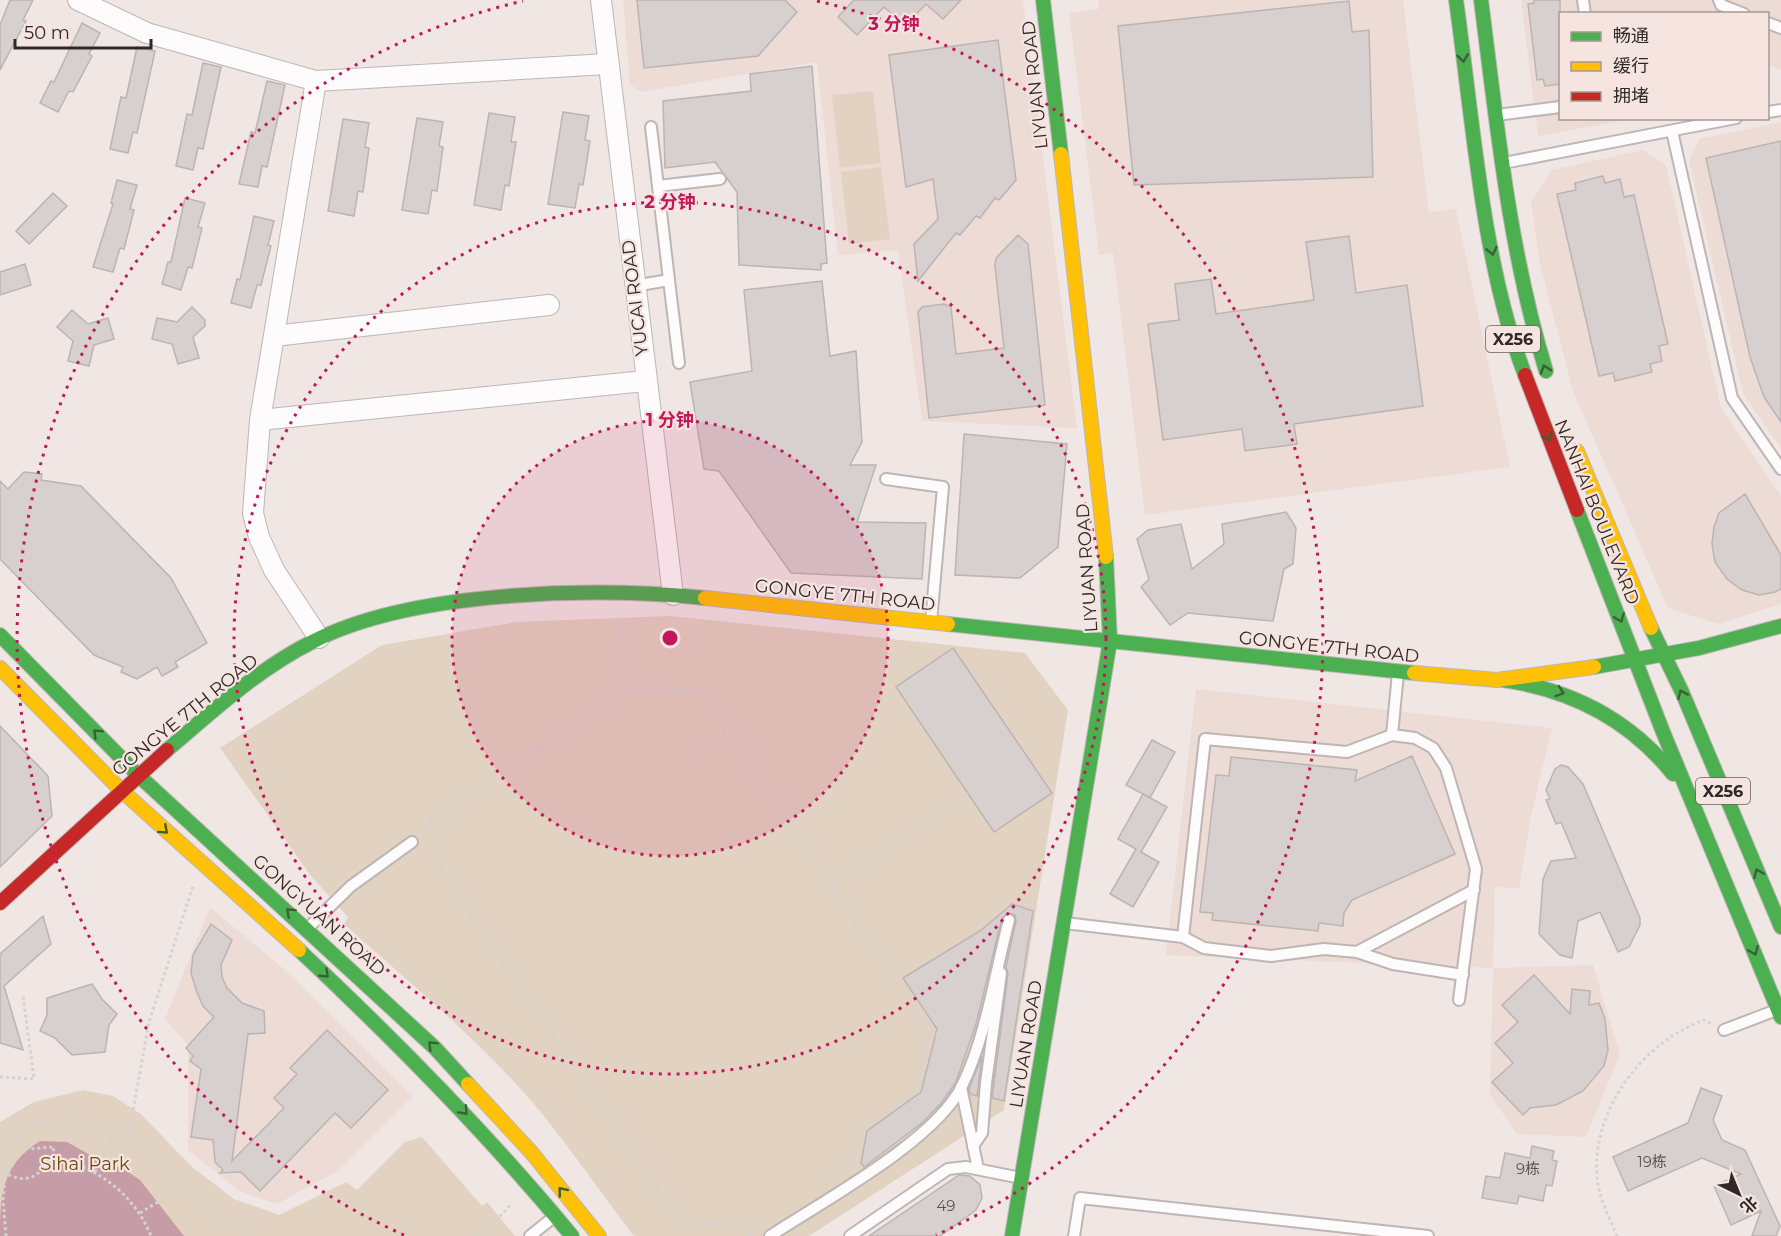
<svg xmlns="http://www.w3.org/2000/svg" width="1781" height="1236" font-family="Montserrat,'Noto Sans SC',sans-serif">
  <rect width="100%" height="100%" fill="#f0e7e4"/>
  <g fill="#eddbd6">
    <path d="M623,0H1023L1077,428L922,421L898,250L838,255L817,62L641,92L630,84Z"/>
    <path d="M1098,0H1403L1429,212L1456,209L1510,467L1145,515L1113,253L1099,255L1069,13L1099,9Z"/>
    <path d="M1521,0H1781V70L1768,64V14H1560V118L1632,119L1538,136Z"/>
    <path d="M1781,122V448L1743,394L1689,161L1699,139Z"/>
    <path d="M1643,150L1666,165L1721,408L1781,496V604L1718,624L1668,608L1573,391L1540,264L1531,202L1552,170Z"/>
    <path d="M1196,689L1552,728L1531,816L1519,889L1495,886L1493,968L1593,965L1620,1054L1586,1137L1517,1134L1490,1095L1493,968L1166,955Z"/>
    <path d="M210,907L283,968L413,1096L338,1171L277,1204L239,1191L188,1150V1045L165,1019Z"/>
  </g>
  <g fill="#e2d2c1">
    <path d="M873,91L881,163L840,168L832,95Z"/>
    <path d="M881,167L890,239L849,244L841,172Z"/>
    <path d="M670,616L1025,653L1068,710L1004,1110L809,1236H634C600,1192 569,1146 534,1104C477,1038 409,982 344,924L348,917L311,876L220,748L382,645L517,622Z"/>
    <path d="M83,1090L113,1096L141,1114L192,1167L234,1199L279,1215L346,1182L357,1190L405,1142L422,1137L482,1206L487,1202L515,1236H0V1122L34,1102Z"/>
  </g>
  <path fill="#c69ca6" d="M40,1141L67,1142L106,1164L122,1168L140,1180L184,1236H0C0,1194 2,1165 40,1141Z"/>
  <g fill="#d8d0cf" stroke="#bbb4b3" stroke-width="1.5">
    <path d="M10,0H33L23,20L26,21L0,70V25Z"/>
    <path d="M637,0H785L797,12L758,56L644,68Z"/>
    <path d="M854,0H961L943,19L926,4L905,26L884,7L857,35L838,17Z"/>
    <path d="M1534,0H1560V84L1545,86L1543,79L1537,80L1528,4L1534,3Z"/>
    <path d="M1349,1L1352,32L1369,30L1373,177L1134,185L1118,26Z"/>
    <path d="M82,23L100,33L89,54L92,56L73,92L69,91L58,112L40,103L51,81L54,82Z"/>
    <path d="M998,40L1016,180L999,200L995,198L980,218L976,216L960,235L956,233L918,281L914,244L938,219L933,179L906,187L889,55Z"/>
    <path d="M137,47L155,51L137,133L133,132L128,153L110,149L121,97L126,98Z"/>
    <path d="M203,63L221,67L203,149L198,148L193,170L176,166L187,114L192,115Z"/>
    <path d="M812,66L827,263L821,264V270L739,265L737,192L715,162L665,168L663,101L751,91L750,74Z"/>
    <path d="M267,81L285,85L267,167L262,166L258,187L239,184L251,132L255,133Z"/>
    <path d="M563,112L589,116L585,140L590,141L583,185L579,184L575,208L548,204Z"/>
    <path d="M489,113L515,117L511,142H516L509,186L505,185L501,210L474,205Z"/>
    <path d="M417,118L443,122L439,146L443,147L437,191L432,190L428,214L402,210Z"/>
    <path d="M343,119L369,123L365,147L369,148L363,192L358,191L354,216L328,211Z"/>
    <path d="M1781,141V422L1764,397L1750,357L1706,158Z"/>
    <path d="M1603,176L1605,183L1620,179L1624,197L1634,195L1668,344L1659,346L1662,361L1650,364L1652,372L1615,381L1613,373L1599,376L1557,194L1576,190L1575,183Z"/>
    <path d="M117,180L137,185L130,209L134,210L124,249L120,248L113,272L93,267L113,204L111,203Z"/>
    <path d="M53,193L67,206L29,244L16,231Z"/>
    <path d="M185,198L205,203L198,227L202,228L192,268L188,267L181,290L162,284L168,262H171Z"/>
    <path d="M254,216L274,221L268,245L271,246L261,285H257L251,308L231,303L237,279L240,280Z"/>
    <path d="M1018,235L1028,244L1045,405L929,418L918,312L922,307L944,304L951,307L956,354L1004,348L995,266L996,258Z"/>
    <path d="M1349,236L1356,293L1407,285L1423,406L1294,424L1297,444L1245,451L1242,429L1163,440L1148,324L1179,320L1175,284L1211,279L1216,314L1314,300L1306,242Z"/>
    <path d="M25,264L31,285L0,295V272Z"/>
    <path d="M822,281L830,356L856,351L862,442L850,465H876L857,522L926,523L922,579L791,573L719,471L704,469L690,382L752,371L744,290Z"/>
    <path d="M192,307L205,320V326L193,337L199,358L178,364L172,344L152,339L157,318L177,322Z"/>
    <path d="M72,310L88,324L108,318L114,339L94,345L89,366L68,361L73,341L57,327Z"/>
    <path d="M964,434L1067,444L1058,547L1020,578L955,575Z"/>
    <path d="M24,472L42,474L41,480L81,486L171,578L207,643L175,662L178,667L162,676L157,667L137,679L121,672L123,667L94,655L0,559V481L8,489Z"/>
    <path d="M1745,494L1781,555V589L1775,592L1759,595L1742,590L1727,579L1715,562L1712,544L1714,527L1719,513Z"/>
    <path d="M1286,512L1296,528L1293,564L1284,569L1273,621L1188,613L1170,625L1141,587L1149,579L1137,539L1148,530L1181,524L1192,569L1224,544L1222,524Z"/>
    <path d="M953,648L1052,793L994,832L896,687Z"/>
    <path d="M0,726L48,776L52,816L0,867Z"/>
    <path d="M1152,740L1175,752L1150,798L1126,785Z"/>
    <path d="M1412,756L1455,854L1352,900L1344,913L1343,926L1319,923L1318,931L1212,920L1213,913L1200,912L1216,775L1229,776L1231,757L1357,770L1355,781Z"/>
    <path d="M1561,765L1568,767L1583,784L1640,918V925L1629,947L1618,952L1600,912L1578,921L1572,958L1560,955L1539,934L1543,879L1551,861L1576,858L1561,822L1556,824L1546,800L1550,799L1546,790L1555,769Z"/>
    <path d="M1143,794L1167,807L1141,852L1159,862L1133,907L1110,894L1136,849L1118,839Z"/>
    <path d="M1012,904L1033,911L1004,1101L992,1098L1008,974L1006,967L1016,921L1015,915L1010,913L1002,918L976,1024L956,1082L942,1102L923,1122L864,1167L861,1163L867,1131L921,1092L937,1029L903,978L980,931Z"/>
    <path d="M43,916L51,944L4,986L23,1050L0,1043V954Z"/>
    <path d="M211,924L232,940L221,965L222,977L227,988L242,1003L264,1011L265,1033L248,1034L232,1161L284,1108L274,1098L297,1074L290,1068L327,1030L388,1090L351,1128L335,1113L260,1191L241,1172L220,1173L223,1170L215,1162L213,1140L191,1137L201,1069L190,1061L193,1056L186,1048L214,1017L203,1006L196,990L191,973L193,955Z"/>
    <path d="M1534,975L1570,1014L1572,989L1590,991L1589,1005L1599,1003L1605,1019L1608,1050L1604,1066L1583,1091L1556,1105L1530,1108L1523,1115L1492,1082L1513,1063L1495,1043L1518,1022L1502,1005Z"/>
    <path d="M92,984L102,999L117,1014L109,1025L105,1052L72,1055L55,1038L40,1031L47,1015V998Z"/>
    <path d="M982,1056L977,1096L970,1094L969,1089Z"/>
    <path d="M1701,1088L1722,1096L1713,1120L1722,1140L1745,1150L1780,1226L1776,1236H1752L1761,1211L1731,1225L1714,1186L1741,1174L1702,1158L1628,1191L1613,1157L1688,1123Z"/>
    <path d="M1532,1146L1554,1151L1552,1160L1557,1161L1552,1186L1546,1185L1543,1201L1519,1196L1517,1204L1482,1198L1486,1176L1500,1178L1505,1153L1530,1158Z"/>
    <path d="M959,1175L970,1176L980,1185L982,1198L976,1210L940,1236H869Z"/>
  </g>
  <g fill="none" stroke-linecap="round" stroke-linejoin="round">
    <defs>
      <g id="lane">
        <path d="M1583,0L1585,14"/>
        <path d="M1719,0L1721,5L1744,14"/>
        <path d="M1768,23L1781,28"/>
        <path d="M1768,112L1781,110"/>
        <path d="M1497,115L1560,107"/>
        <path d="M1672,131L1732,398L1781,469"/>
        <path d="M1504,163L1736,118"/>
        <path d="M658,186L720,179"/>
        <path d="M669,280L679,363"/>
        <path d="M634,286L669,280L651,127"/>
        <path d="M886,479L943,487L931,622"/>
        <path d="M1392,735L1398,673"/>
        <path d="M1065,923L1183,937L1204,948L1271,956L1324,949L1357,952L1393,964L1463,975"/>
        <path d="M308,928L351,886L412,842"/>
        <path d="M1183,937L1205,739L1347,752L1392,735L1415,738L1433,748L1446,768L1476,869L1459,1000"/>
        <path d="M1357,952L1474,890"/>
        <path d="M1724,1030L1774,1011"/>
        <path d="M961,1087L978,1169"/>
        <path d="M973,1146L982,1133L986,1083L1001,973"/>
        <path d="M530,1236L555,1216"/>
        <path d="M770,1236C823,1201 935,1141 962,1086C986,1037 995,973 1009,920"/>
        <path d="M850,1236L948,1169L966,1167L1021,1178"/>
        <path d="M1074,1236L1080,1198L1428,1236"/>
      </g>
      <g id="street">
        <path d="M78,0L147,33L316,81L607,64"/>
        <path d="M601,0L673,595"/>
        <path d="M316,81L260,420L253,513L259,537L274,570L319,638"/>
        <path d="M274,336L549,305"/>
        <path d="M260,420L645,381"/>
      </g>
      <g id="fast">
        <path d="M1043,0L1061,154"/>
        <path d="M1456,0C1473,120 1482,263 1525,375"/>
        <path d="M1481,0C1497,125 1509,250 1546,371"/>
        <path d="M1577,510L1663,732L1781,1017"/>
        <path d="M948,624L1414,673"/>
        <path d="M1651,628L1682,692L1781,927"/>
        <path d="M0,635L138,775L435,1048L468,1084"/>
        <path d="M1594,667L1699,648L1781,626"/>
        <path d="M1503,680C1572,690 1629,719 1673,774"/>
        <path d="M167,750C213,711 258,669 312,642C412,590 594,587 705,598"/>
        <path d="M299,950C395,1040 488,1134 572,1236"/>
        <path d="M1012,1236L1110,641L1106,557"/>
      </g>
      <g id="slow">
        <path d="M1061,154L1106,557"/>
        <path d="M1577,451L1651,628"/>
        <path d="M705,598L948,624"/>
        <path d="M0,668L121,790L299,950"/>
        <path d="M1414,673L1497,680L1594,667"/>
        <path d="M468,1084L531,1152L599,1236"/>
      </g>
      <g id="jam">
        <path d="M1525,375L1577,510"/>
        <path d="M0,903L167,750"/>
      </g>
    </defs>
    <use href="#lane" stroke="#bdb6b4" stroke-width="14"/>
    <use href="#street" stroke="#bdb6b4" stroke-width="22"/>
    <use href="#fast" stroke="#bdb6b4" stroke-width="16"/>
    <use href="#slow" stroke="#bdb6b4" stroke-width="16"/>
    <use href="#jam" stroke="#bdb6b4" stroke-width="16"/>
    <g stroke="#d5d3d2" stroke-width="3" stroke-dasharray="3 3" stroke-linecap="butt">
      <path d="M622,618L624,688"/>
      <path d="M538,746L544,753"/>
      <path d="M693,755L727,733"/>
      <path d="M453,803L437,853L441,871L677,1218L736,1229L761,1224"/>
      <path d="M426,837L432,817L624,688L698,690L930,1033L916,1091L860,1132L854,1158L824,1183"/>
      <path d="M831,885L967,793"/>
      <path d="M930,1033L963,1042"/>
      <path d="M0,1077L34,1079L23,996"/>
      <path d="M18,1131L28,1149L54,1147L52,1158"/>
      <path d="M129,1133L149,1022L193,886"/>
      <path d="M0,1156L18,1131L36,1123L63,1119L102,1122L129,1133L145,1146L182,1187L218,1218L250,1236"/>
      <path d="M3,1172C26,1185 37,1178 52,1158C97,1166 134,1194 151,1236"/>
      <path d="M95,1172L117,1128"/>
      <path d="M140,1213L182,1187"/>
      <path d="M6,1236L3,1200L8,1144"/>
      <path d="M477,1236L496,1221L512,1203"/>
      <path d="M748,1236L757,1230"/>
      <path d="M1617,1236C1609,1217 1598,1196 1597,1175C1592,1108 1644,1042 1704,1020L1712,1024"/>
    </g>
    <use href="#lane" stroke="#fdfbfb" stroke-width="10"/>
    <use href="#street" stroke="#fdfbfb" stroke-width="20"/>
    <use href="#fast" stroke="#4caf50" stroke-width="14"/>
    <use href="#slow" stroke="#ffc107" stroke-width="14"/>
    <use href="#jam" stroke="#c62828" stroke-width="14"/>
  </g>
  <defs><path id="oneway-chevron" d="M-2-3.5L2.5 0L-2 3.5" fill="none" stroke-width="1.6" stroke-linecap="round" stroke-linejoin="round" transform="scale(1.5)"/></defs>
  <g stroke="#3b5f37">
    <use href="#oneway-chevron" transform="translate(1463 58) rotate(83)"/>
    <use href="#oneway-chevron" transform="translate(1492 251) rotate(78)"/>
    <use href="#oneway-chevron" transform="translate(1545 369) rotate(-109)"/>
    <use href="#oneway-chevron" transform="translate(1548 437) rotate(68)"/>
    <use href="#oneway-chevron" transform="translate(1620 618) rotate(68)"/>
    <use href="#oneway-chevron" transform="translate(1560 692) rotate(18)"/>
    <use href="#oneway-chevron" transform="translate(1682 694) rotate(-114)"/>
    <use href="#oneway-chevron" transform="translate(97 733) rotate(-135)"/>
    <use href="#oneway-chevron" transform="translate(164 830) rotate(42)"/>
    <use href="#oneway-chevron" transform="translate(1758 873) rotate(-113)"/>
    <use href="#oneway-chevron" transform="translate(290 912) rotate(-138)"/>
    <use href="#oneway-chevron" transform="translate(1754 951) rotate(67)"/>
    <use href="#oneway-chevron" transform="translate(325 974) rotate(43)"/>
    <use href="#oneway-chevron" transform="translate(432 1045) rotate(-135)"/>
    <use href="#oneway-chevron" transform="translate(464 1111) rotate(47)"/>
    <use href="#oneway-chevron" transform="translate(562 1191) rotate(-129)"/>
  </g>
  <circle cx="670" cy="638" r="218" fill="#c2185b" fill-opacity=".12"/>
  <g fill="none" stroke="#c2185b" stroke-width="3" stroke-dasharray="3 6">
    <circle cx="670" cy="638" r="218"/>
    <circle cx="670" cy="638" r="436"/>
    <path d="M404 1235A654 654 0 0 1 523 1M817 1A654 654 0 0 1 936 1235"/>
  </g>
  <g text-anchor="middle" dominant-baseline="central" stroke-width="4.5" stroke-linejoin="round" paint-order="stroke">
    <g font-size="15" fill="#5a5452">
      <text x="1652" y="1161">19栋</text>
      <text x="1528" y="1168">9栋</text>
      <text x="946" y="1205">49</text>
    </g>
    <g fill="#f5e4df" stroke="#6a615e" stroke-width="1.5">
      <rect x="1486" y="326" width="54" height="26" rx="4.5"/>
      <rect x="1696" y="778" width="54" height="26" rx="4.5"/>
    </g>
    <g font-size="16" font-weight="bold" fill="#2f2927">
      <text x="1513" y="339">X256</text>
      <text x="1723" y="791">X256</text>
    </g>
    <g font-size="18" fill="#2f2927" stroke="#f5e4df">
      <text transform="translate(1035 85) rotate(-96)">LIYUAN ROAD</text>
      <text transform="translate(635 298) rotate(-97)">YUCAI ROAD</text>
      <text transform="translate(1597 512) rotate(68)">NANHAI BOULEVARD</text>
      <text transform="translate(1087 568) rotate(-94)">LIYUAN ROAD</text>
      <text transform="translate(845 595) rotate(6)">GONGYE 7TH ROAD</text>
      <text transform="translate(1329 647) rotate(6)">GONGYE 7TH ROAD</text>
      <text transform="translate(185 715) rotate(-39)">GONGYE 7TH ROAD</text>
      <text transform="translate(319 915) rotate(42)">GONGYUAN ROAD</text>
      <text transform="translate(1026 1044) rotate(-81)">LIYUAN ROAD</text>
    </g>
    <g font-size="18" fill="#6b4b11" stroke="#f5e4df">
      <text x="85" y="1164">Sihai Park</text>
    </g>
  </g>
  <circle cx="670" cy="638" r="9" fill="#c2185b" stroke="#f5e4df" stroke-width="3"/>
  <g font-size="18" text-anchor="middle" font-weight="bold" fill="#c2185b" stroke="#f5e4df" stroke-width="4.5" stroke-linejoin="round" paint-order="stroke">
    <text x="894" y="30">3 分钟</text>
    <text x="670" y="208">2 分钟</text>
    <text x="670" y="426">1 分钟</text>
  </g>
  <rect x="1559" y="12" width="210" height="108" fill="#f5e4df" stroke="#a69995" stroke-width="1.5"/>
  <rect x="1571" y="32" width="30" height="9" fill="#4caf50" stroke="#a69995" stroke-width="1.5"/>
  <text x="1613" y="42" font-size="18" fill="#2f2927">畅通</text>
  <rect x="1571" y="62" width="30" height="9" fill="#ffc107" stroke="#a69995" stroke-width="1.5"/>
  <text x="1613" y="72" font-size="18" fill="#2f2927">缓行</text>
  <rect x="1571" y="92" width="30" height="9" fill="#c62828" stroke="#a69995" stroke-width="1.5"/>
  <text x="1613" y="102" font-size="18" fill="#2f2927">拥堵</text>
  <g transform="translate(1739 1194) rotate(137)" stroke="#f5e4df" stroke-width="4.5" paint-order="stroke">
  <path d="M0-4.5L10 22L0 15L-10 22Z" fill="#2f2927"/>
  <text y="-9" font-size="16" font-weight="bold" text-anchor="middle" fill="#2f2927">北</text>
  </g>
  <path d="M15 39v9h136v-9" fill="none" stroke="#2f2927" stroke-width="3"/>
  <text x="24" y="39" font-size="18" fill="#2f2927" stroke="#f5e4df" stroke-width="4.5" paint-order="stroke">50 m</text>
</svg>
